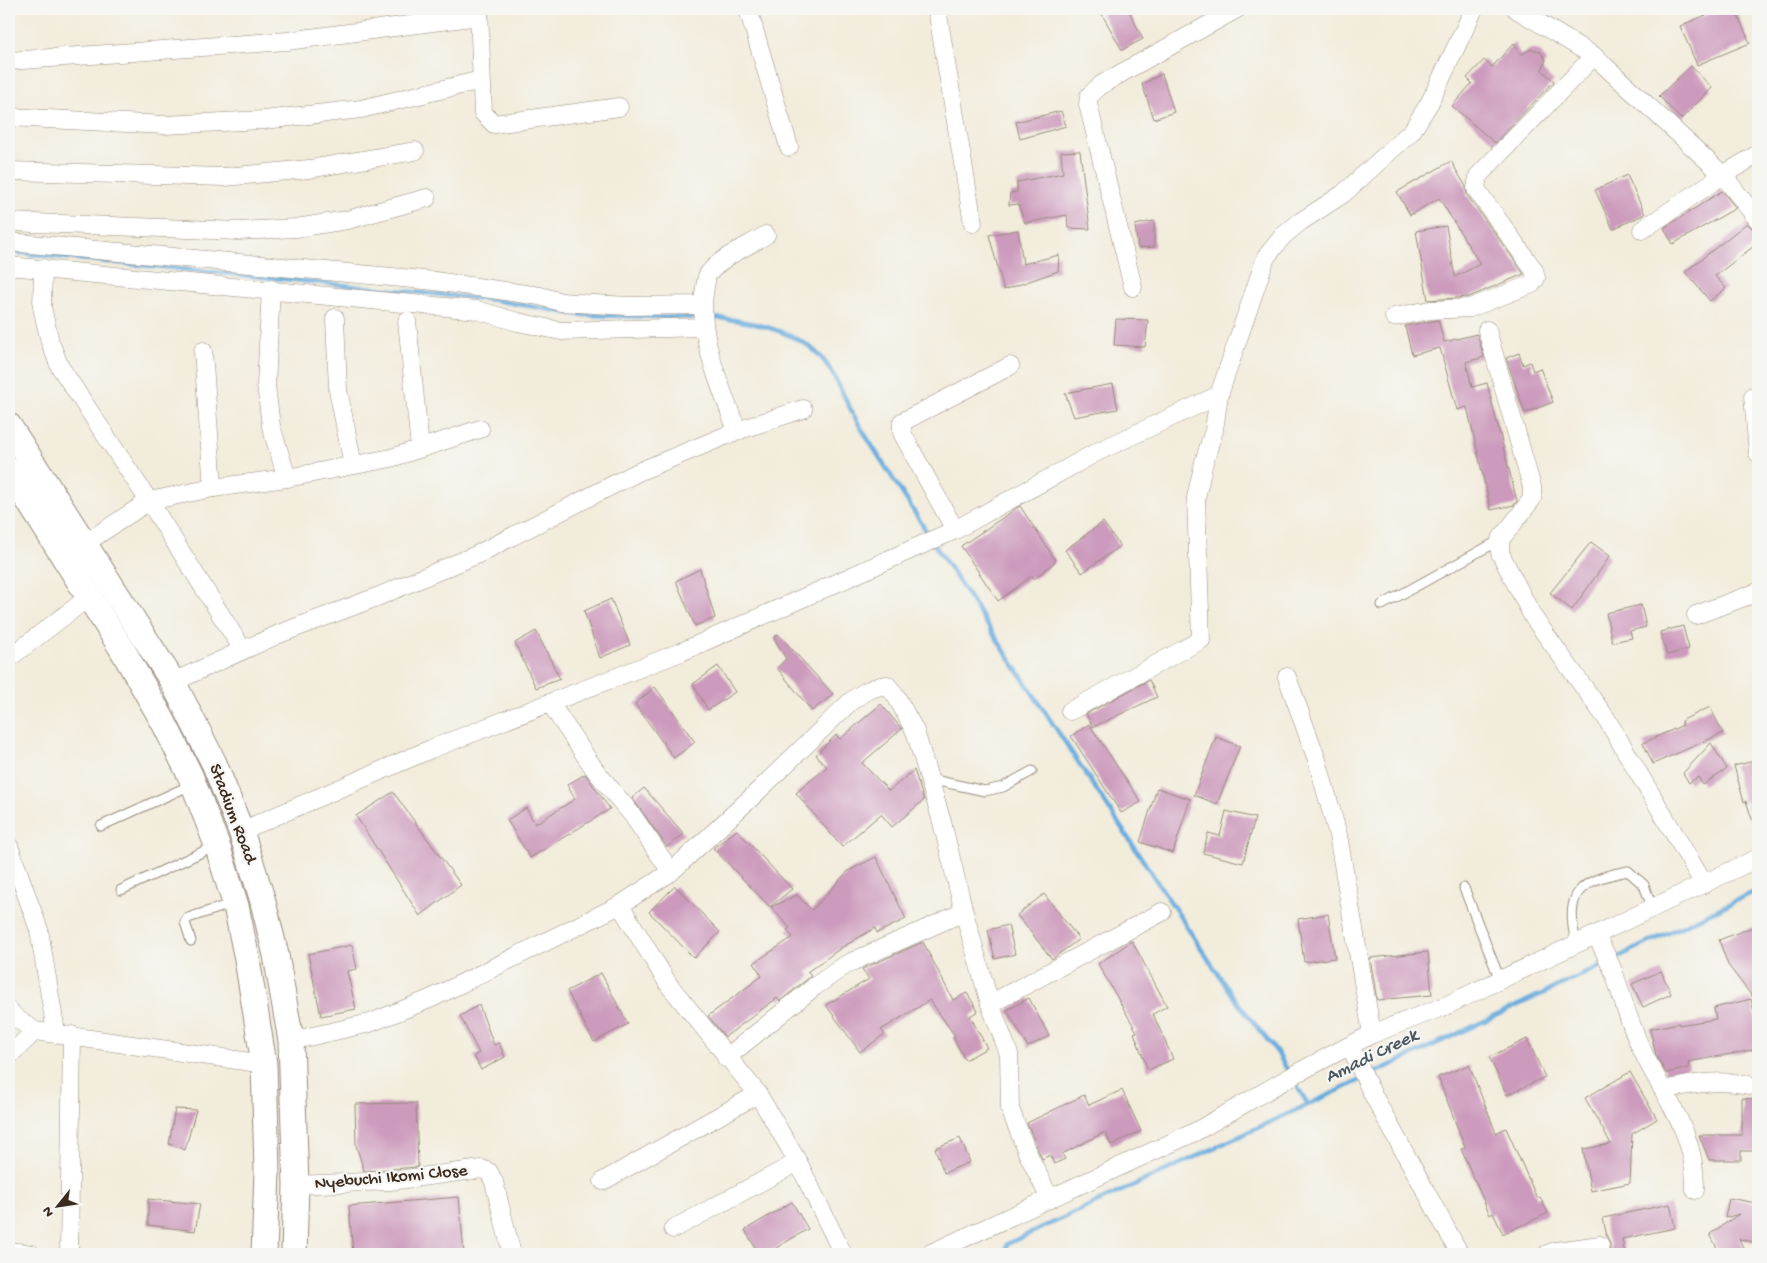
<svg xmlns="http://www.w3.org/2000/svg" width="1767" height="1263" font-family="'Gochi Hand',sans-serif">
  <rect width="100%" height="100%" fill="#f6f6f2"/>
  <filter id="ink" filterUnits="userSpaceOnUse"><feTurbulence type="fractalNoise" baseFrequency=".02" numOctaves="2"/><feDisplacementMap in="SourceGraphic" scale="10" xChannelSelector="R" yChannelSelector="G"/><feConvolveMatrix kernelMatrix="1 2 1 2 8 2 1 2 1" color-interpolation-filters="sRGB"/></filter>
  <filter id="wash" filterUnits="userSpaceOnUse"><feTurbulence type="fractalNoise" baseFrequency=".0096" numOctaves="4" result="noise"/><feDisplacementMap in="SourceGraphic" scale="20" xChannelSelector="R" yChannelSelector="G"/><feGaussianBlur stdDeviation="1.12" result="paint"/><feColorMatrix in="noise" values="0 0 0 0 0 0 0 0 0 0 0 0 0 0 0 0 0 1.4 0 .05"/><feComposite in="paint" operator="in"/></filter>
  <g filter="url(#wash)">
    <rect width="100%" height="100%" fill="#f2ecdb"/>
    <g fill="none" stroke-linecap="round" stroke-linejoin="round">
      <g stroke="#67abdd" stroke-width="4.5">
        <path d="M9,252L494,300L581,315L701,318"/>
        <path d="M709,318C741,318 792,330 816,352C835,370 844,399 857,421C880,460 906,498 930,537"/>
        <path d="M934,544L1234,998L1277,1052L1289,1073"/>
        <path d="M1612,960L1758,890"/>
        <path d="M1368,1076L1605,964"/>
        <path d="M1293,1079L1308,1105"/>
        <path d="M1004,1254L1007,1244L1361,1080"/>
      </g>
    </g>
    <g id="blocks">
      <g fill="#cc9abc">
        <path d="M1099,9H1128L1143,39L1122,50Z"/>
        <path d="M1720,9H1735L1750,43L1697,65L1680,26Z"/>
        <path d="M1514,43L1521,55L1531,49L1540,51L1546,60L1542,70L1554,81L1495,143L1452,106L1472,83L1467,78L1484,60L1492,67Z"/>
        <path d="M1691,66L1712,88L1681,119L1659,96Z"/>
        <path d="M1162,74L1174,112L1154,119L1142,84Z"/>
        <path d="M1061,111L1066,126L1020,139L1016,122Z"/>
        <path d="M1080,151L1090,229L1068,228L1067,215L1025,223L1018,204L1009,205L1010,193L1017,192V182L1063,173L1061,152Z"/>
        <path d="M1451,161L1466,187L1467,195L1524,274L1469,297L1428,300L1416,231L1446,226L1455,277L1480,264L1439,198L1410,215L1397,192Z"/>
        <path d="M1627,175L1645,214L1613,229L1595,190Z"/>
        <path d="M1722,191L1736,208L1673,244L1664,228Z"/>
        <path d="M1154,221V247L1138,248L1135,225Z"/>
        <path d="M1747,223L1754,230H1758V243L1715,276L1726,288L1710,301L1685,272Z"/>
        <path d="M1018,230L1023,264L1059,255L1058,271L1004,290L989,235Z"/>
        <path d="M1116,319L1148,320L1145,347L1114,345Z"/>
        <path d="M1438,320L1444,342L1477,334L1484,357L1466,362L1472,387L1487,383L1517,501L1514,505L1491,510L1467,407L1457,410L1440,348L1412,355L1405,326Z"/>
        <path d="M1519,353L1523,365L1530,362L1533,371L1540,368L1553,402L1525,413L1506,358Z"/>
        <path d="M1113,384L1118,409L1074,417L1065,393Z"/>
        <path d="M1020,506L1056,561L1034,579L1032,576L998,601L961,546Z"/>
        <path d="M1103,522L1120,546L1082,573L1065,550Z"/>
        <path d="M1591,542L1610,556L1572,610L1550,593Z"/>
        <path d="M700,569L715,618L695,626L676,581Z"/>
        <path d="M611,599L630,645L600,658L584,611Z"/>
        <path d="M1641,605L1646,627L1630,631L1632,638L1612,642L1606,613Z"/>
        <path d="M1683,626L1689,649L1667,655L1660,632Z"/>
        <path d="M536,631L560,679L536,688L515,643Z"/>
        <path d="M778,634L833,694L812,711L777,668L786,659L774,638Z"/>
        <path d="M718,666L735,692L708,710L693,684Z"/>
        <path d="M1149,680L1157,697L1093,727L1086,714Z"/>
        <path d="M655,687L695,742L674,758L635,704Z"/>
        <path d="M881,704L902,729L862,763L889,791L914,770L924,800L892,827L881,814L842,847L796,793L827,767L816,755L836,735L840,739Z"/>
        <path d="M1710,707L1723,733L1653,764L1643,743L1683,725L1681,721Z"/>
        <path d="M1089,724L1141,802L1121,813L1071,736Z"/>
        <path d="M1216,737L1240,746L1217,804L1194,795Z"/>
        <path d="M1711,743L1727,769L1703,785L1698,777L1689,783L1683,773Z"/>
        <path d="M1758,760V830L1756,831L1746,801L1744,802L1734,766Z"/>
        <path d="M585,774L610,809L530,858L507,820L526,808L535,824L575,799L567,785Z"/>
        <path d="M644,788L684,834L667,847L632,798Z"/>
        <path d="M1157,788L1190,799L1173,853L1140,842Z"/>
        <path d="M393,792L461,885L420,916L356,816Z"/>
        <path d="M1226,811L1255,818L1243,863L1203,853L1208,833L1220,836Z"/>
        <path d="M737,830L792,889L770,907L713,848Z"/>
        <path d="M876,857L906,919L877,933L875,928L841,948L807,972L811,976L780,1001L777,998L725,1037L708,1016L762,976L754,963L793,937L787,930L790,928L771,907L797,895L812,910L848,871Z"/>
        <path d="M675,886L720,932L694,958L649,912Z"/>
        <path d="M1044,894L1079,939L1052,959L1017,915Z"/>
        <path d="M1328,914L1335,958L1304,962L1298,919Z"/>
        <path d="M1008,925L1015,954L995,959L988,930Z"/>
        <path d="M1758,925V1004L1728,965L1719,940Z"/>
        <path d="M1132,941L1167,1006L1153,1014L1173,1059L1148,1070L1134,1033L1137,1032L1098,964Z"/>
        <path d="M923,942L953,1000L967,993L978,1011L970,1016L987,1048L965,1060L953,1037L955,1036L930,1000L881,1030L885,1034L860,1052L826,1005L869,979L862,969Z"/>
        <path d="M352,945L357,969L347,971L356,1009L321,1016L308,954Z"/>
        <path d="M1428,952L1432,995L1377,1000L1370,958Z"/>
        <path d="M1661,971L1671,994L1643,1007L1632,984Z"/>
        <path d="M601,973L628,1024L594,1042L567,991Z"/>
        <path d="M1029,998L1049,1036L1028,1047L1007,1010Z"/>
        <path d="M1751,999L1758,1027V1049L1688,1062L1689,1068L1666,1073L1656,1055L1650,1029L1679,1023V1025L1716,1019L1714,1008Z"/>
        <path d="M479,1005L494,1045L499,1043L505,1057L481,1070L474,1056L479,1053L460,1016Z"/>
        <path d="M1527,1039L1545,1077L1507,1095L1489,1057Z"/>
        <path d="M1469,1065L1496,1133L1506,1128L1537,1198L1540,1197L1548,1213L1503,1234L1493,1213L1490,1215L1461,1149L1465,1147L1438,1077Z"/>
        <path d="M1630,1072L1657,1119L1632,1134L1630,1183L1591,1191L1583,1149L1611,1144L1585,1098Z"/>
        <path d="M1122,1090L1141,1131L1111,1145L1105,1132L1062,1154L1065,1159L1054,1164L1050,1155L1042,1159L1027,1123L1084,1095L1089,1105Z"/>
        <path d="M1742,1098L1758,1099V1151H1741V1160H1709L1699,1135H1742Z"/>
        <path d="M416,1103L418,1167L364,1171L356,1145L355,1104Z"/>
        <path d="M175,1109L196,1110L185,1150L169,1144Z"/>
        <path d="M960,1138L970,1162L944,1173L935,1148Z"/>
        <path d="M459,1197L464,1254H353L349,1206Z"/>
        <path d="M1729,1198L1756,1203L1758,1202V1243L1739,1239L1746,1254H1720L1710,1234L1739,1214L1725,1218Z"/>
        <path d="M148,1199L200,1204L195,1231L148,1225Z"/>
        <path d="M792,1202L808,1229L766,1254H759L745,1230Z"/>
        <path d="M1670,1204L1675,1228L1622,1239L1625,1254H1610V1243L1607,1237L1603,1218Z"/>
      </g>
    </g>
  </g>
  <g filter="url(#ink)">
    <use href="#blocks" fill-opacity="0" stroke="#968b7c" stroke-width="1"/>
    <g fill="none" stroke-linecap="round" stroke-linejoin="round">
      <defs>
        <g id="service">
          <path d="M1382,605L1500,540"/>
          <path d="M929,779L985,791L1003,787L1032,771"/>
          <path d="M101,826L193,784"/>
          <path d="M1464,888L1500,980"/>
          <path d="M121,890L215,846"/>
          <path d="M191,941L185,922L188,918L234,903"/>
          <path d="M1576,944C1565,892 1577,881 1628,871L1644,885L1652,907"/>
        </g>
        <g id="minor">
          <path d="M479,9L483,113L494,124L619,107"/>
          <path d="M748,9L789,147"/>
          <path d="M937,9L973,223"/>
          <path d="M1516,9L1594,56L1723,175L1758,220"/>
          <path d="M9,61L287,41L479,16"/>
          <path d="M9,117L165,125L264,120L361,109L481,80"/>
          <path d="M9,171L225,177L309,169L415,151"/>
          <path d="M9,222L239,231L296,228L347,220L427,198"/>
          <path d="M1642,230L1723,175L1758,154"/>
          <path d="M9,242L435,281L540,296L561,302L628,306L701,305"/>
          <path d="M9,266L477,310L518,322L561,331L704,327"/>
          <path d="M43,268L42,307L50,342L60,367L149,501L243,650"/>
          <path d="M1133,287L1088,104L1089,96L1101,85L1125,71L1237,9"/>
          <path d="M271,289L266,385L271,426L287,478"/>
          <path d="M1394,317L1430,310L1470,308L1532,284L1536,278L1534,270L1476,189L1478,176L1594,56"/>
          <path d="M335,318L338,390L353,465"/>
          <path d="M407,321L420,448"/>
          <path d="M1487,330L1532,487V499L1500,540V553L1533,617L1606,718L1704,884"/>
          <path d="M203,351L213,488"/>
          <path d="M1753,396L1758,453"/>
          <path d="M737,431C721,386 696,335 705,287C706,283 706,276 709,273C723,256 748,246 766,235"/>
          <path d="M955,530L902,433V422L1010,366"/>
          <path d="M84,544L149,501L213,488L287,478L391,458L480,429"/>
          <path d="M1696,615L1758,592"/>
          <path d="M9,658L89,597"/>
          <path d="M1287,677L1317,760L1338,835L1372,1034"/>
          <path d="M173,682L279,634L377,597L476,555L638,472L737,431L803,409"/>
          <path d="M550,703L595,770L633,816L671,872"/>
          <path d="M1070,711L1201,640L1196,498L1204,462L1214,430L1219,395L1266,257L1283,236L1300,222L1343,194L1412,131L1430,102L1474,9"/>
          <path d="M241,831L431,749L681,652L814,593L955,530L1097,452L1219,395"/>
          <path d="M9,846L39,930L56,1032"/>
          <path d="M620,905L669,985L758,1094L798,1162L843,1254"/>
          <path d="M1596,935C1602,947 1609,960 1614,973C1623,999 1630,1027 1643,1052C1666,1101 1696,1132 1695,1190"/>
          <path d="M990,1004L1162,912"/>
          <path d="M9,1010L16,1018L35,1031L264,1064"/>
          <path d="M291,1041L370,1023L432,998L620,905L671,872L754,795L850,702C862,693 871,687 887,685L896,696L915,731L942,822L964,912L990,1004L1009,1054L1010,1109L1027,1152L1050,1199"/>
          <path d="M1350,1046L1372,1093L1460,1254"/>
          <path d="M9,1056L35,1031"/>
          <path d="M726,1058L814,987L847,964L964,912"/>
          <path d="M1664,1090C1698,1082 1724,1079 1758,1087"/>
          <path d="M603,1181L758,1094"/>
          <path d="M296,1185L390,1181L482,1169L489,1172L494,1182L512,1254"/>
          <path d="M673,1229L798,1162"/>
          <path d="M9,1251L31,1254"/>
          <path d="M69,1254L72,1035"/>
          <path d="M929,1254L1195,1132L1299,1072L1372,1034L1445,1006L1758,858"/>
          <path d="M1547,1254L1556,1251L1600,1245"/>
        </g>
        <g id="secondary">
          <path d="M9,426L173,682L214,763L241,831L262,898L276,955L291,1041L296,1185L294,1254"/>
          <path d="M9,470L122,649L163,721L190,775L217,845L236,906L247,959L264,1064L267,1172L264,1254"/>
        </g>
      </defs>
      <use href="#service" stroke="#968b7c" stroke-width="11"/>
      <use href="#minor" stroke="#968b7c" stroke-width="19"/>
      <use href="#secondary" stroke="#968b7c" stroke-width="27"/>
      <use href="#service" stroke="#fff" stroke-width="9"/>
      <use href="#minor" stroke="#fff" stroke-width="18"/>
      <use href="#secondary" stroke="#fff" stroke-width="25"/>
    </g>
  </g>
  <g text-anchor="middle" dominant-baseline="central" stroke-width="4.5" stroke-linejoin="round" paint-order="stroke">
    <g font-size="18" fill="#3b2a1e" stroke="#f6f6f2">
      <text transform="translate(232 814) rotate(69)">Stadium Road</text>
      <text transform="translate(391 1178) rotate(-5)">Nyebuchi Ikomi Close</text>
    </g>
    <g font-size="19" font-style="italic" fill="#4a5761" stroke="#f6f6f2">
      <text transform="translate(1372 1057) rotate(-26)">Amadi Creek</text>
    </g>
  </g>
  <rect width="1767" height="1263" fill="none" stroke="#f6f6f2" stroke-width="30"/>
  <g transform="translate(58 1206) rotate(240)" stroke="#f6f6f2" stroke-width="4" paint-order="stroke">
  <path d="M0-4L9 19L0 12L-9 19Z" fill="#3b2a1e"/>
  <text y="-8" font-size="14" font-weight="bold" text-anchor="middle" fill="#3b2a1e">N</text>
  </g>
</svg>
